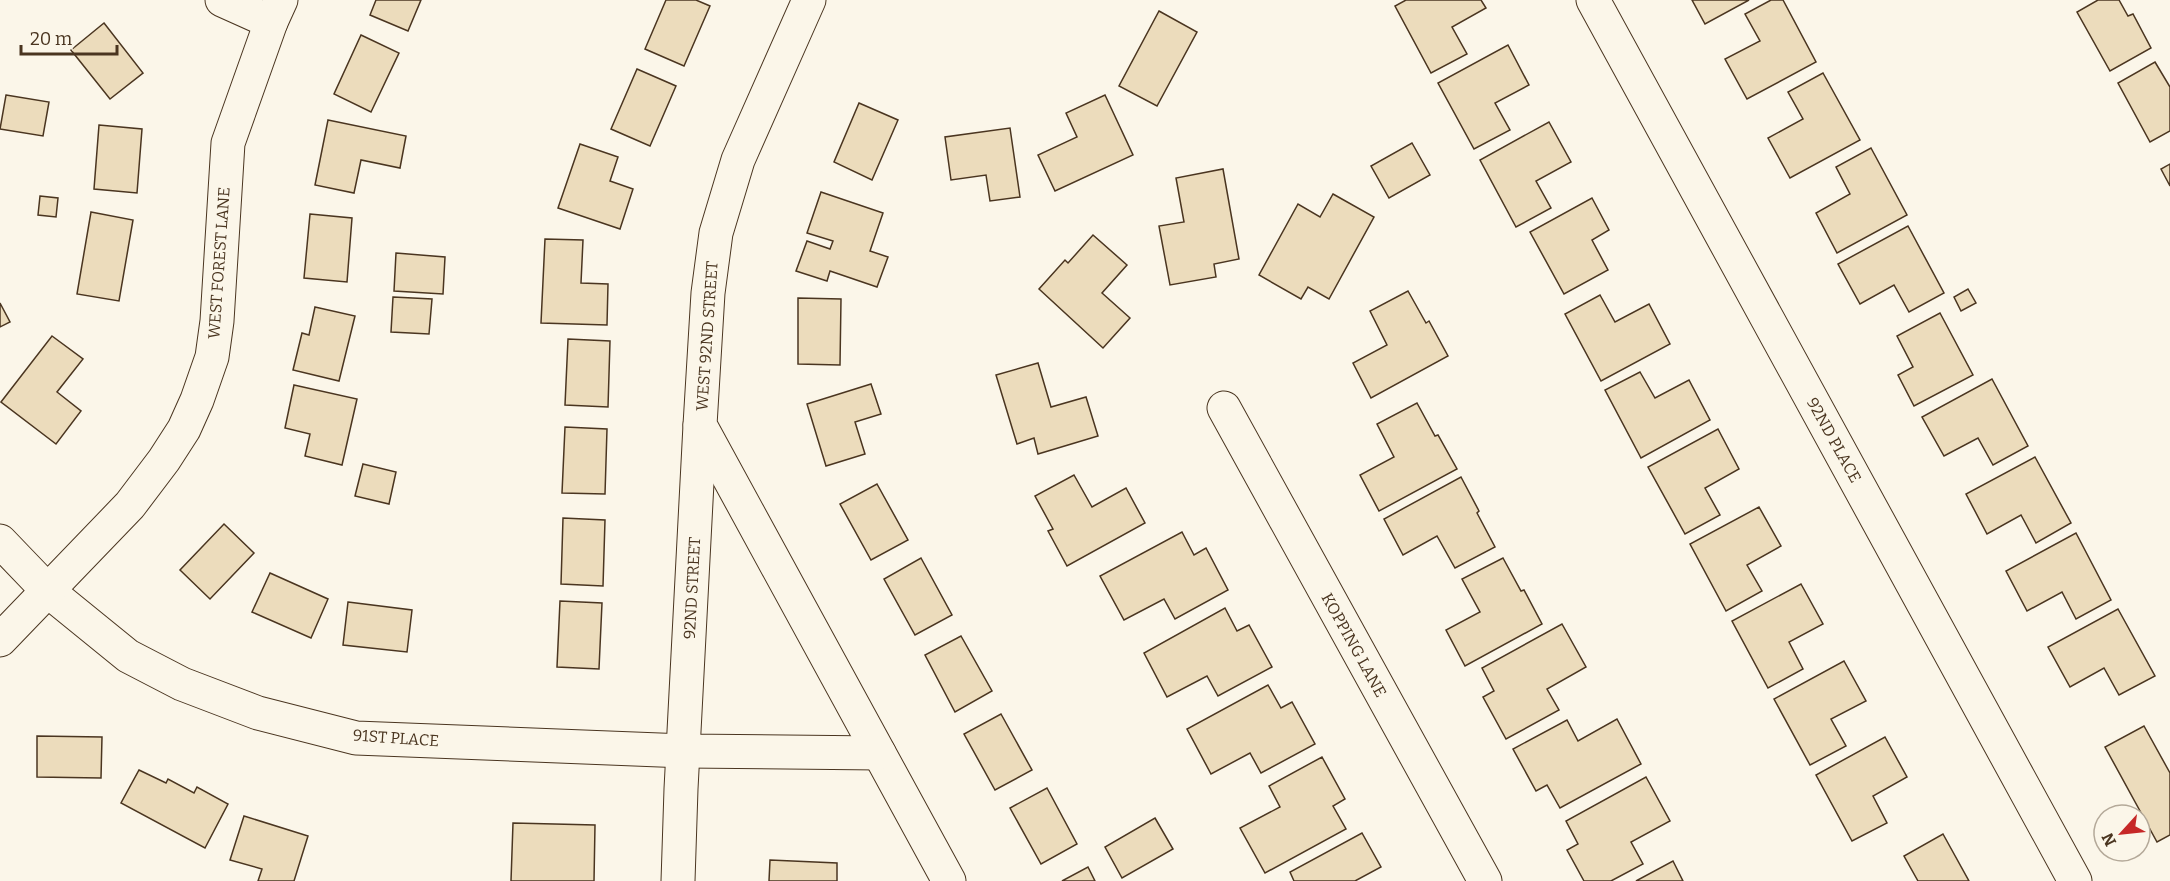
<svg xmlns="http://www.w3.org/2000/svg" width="2170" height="881" font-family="Bitter,serif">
  <rect width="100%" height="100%" fill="#fbf6e9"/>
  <g fill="#ecdcbc" stroke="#4a3520" stroke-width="1.5">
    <path d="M376,0H421L408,31L370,15Z"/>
    <path d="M666,0H696L710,6L684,66L645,49Z"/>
    <path d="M1406,0H1481L1486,8L1452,27L1467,54L1431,73L1395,6Z"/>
    <path d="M1692,0H1749L1705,24Z"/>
    <path d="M1771,0H1783L1816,62L1747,99L1725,59L1760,41L1745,14Z"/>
    <path d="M2098,0H2119L2128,16L2133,14L2151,48L2110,71L2077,12Z"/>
    <path d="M1159,11L1197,32L1157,106L1119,86Z"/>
    <path d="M104,23L143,73L110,99L71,50Z"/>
    <path d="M361,35L399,53L371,112L334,94Z"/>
    <path d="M1508,45L1529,85L1495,103L1510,130L1474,149L1438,83Z"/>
    <path d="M2155,62L2170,87V131L2150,142L2118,83Z"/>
    <path d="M637,69L676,86L650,146L611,129Z"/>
    <path d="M1823,73L1860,140L1790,178L1768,138L1803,119L1788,92Z"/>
    <path d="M6,95L49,102L43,136L0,129Z"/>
    <path d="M1105,95L1133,155L1055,191L1038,155L1077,137L1066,113Z"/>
    <path d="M859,103L898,120L872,180L834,162Z"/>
    <path d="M328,120L406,136L400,168L361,160L354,193L315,185Z"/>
    <path d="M1549,122L1571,162L1536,181L1551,208L1516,227L1480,160Z"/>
    <path d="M99,125L142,129L137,193L94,189Z"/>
    <path d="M1010,128L1020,197L990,201L986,175L951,180L945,137Z"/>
    <path d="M1412,143L1430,175L1389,198L1371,166Z"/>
    <path d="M580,144L618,157L610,181L633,189L620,229L558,208Z"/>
    <path d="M1871,148L1907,215L1837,253L1816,213L1850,194L1836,167Z"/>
    <path d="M2170,164V186L2161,169Z"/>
    <path d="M1223,169L1239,259L1214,264L1216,277L1170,285L1159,226L1184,222L1176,178Z"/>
    <path d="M821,192L883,213L870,251L888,257L877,287L830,271L827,281L796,271L807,241L830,249L833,241L807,233Z"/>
    <path d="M1333,194L1374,217L1329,299L1308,287L1301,299L1259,275L1298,204L1320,217Z"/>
    <path d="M40,196L58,198L56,217L38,215Z"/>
    <path d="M1592,198L1609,230L1592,240L1608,270L1564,294L1530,232Z"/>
    <path d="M91,212L133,220L119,301L77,294Z"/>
    <path d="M310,214L352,218L347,282L304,278Z"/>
    <path d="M1908,226L1944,293L1909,312L1894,285L1860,304L1838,264Z"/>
    <path d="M1093,235L1127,265L1102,293L1130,318L1103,348L1039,289L1065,260L1068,263Z"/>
    <path d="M545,239L583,240L581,283L608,284L607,325L541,323Z"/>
    <path d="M396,253L445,257L443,294L394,291Z"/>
    <path d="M1968,289L1976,303L1961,311L1954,297Z"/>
    <path d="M1408,291L1426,323L1429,321L1448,356L1371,398L1353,363L1387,345L1370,311Z"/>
    <path d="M1600,295L1615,322L1649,304L1670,344L1601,381L1565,314Z"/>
    <path d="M393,297L432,299L429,334L391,332Z"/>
    <path d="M798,298L841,299L840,365L798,364Z"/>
    <path d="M0,303L10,322L0,327Z"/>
    <path d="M315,307L355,316L339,381L293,370L302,333L309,335Z"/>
    <path d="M1940,313L1973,375L1914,406L1898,375L1913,367L1897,336Z"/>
    <path d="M52,336L83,359L57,392L81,411L56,444L1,402Z"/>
    <path d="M568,339L610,341L608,407L565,405Z"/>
    <path d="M1038,363L1051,407L1086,397L1098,436L1038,454L1034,438L1017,444L996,375Z"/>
    <path d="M1640,372L1655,398L1689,380L1710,420L1641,458L1605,390Z"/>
    <path d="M1992,379L2028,446L1993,465L1978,438L1944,456L1922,417Z"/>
    <path d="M871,384L881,414L855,422L865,454L826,466L807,404Z"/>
    <path d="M294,385L357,399L342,465L305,456L310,434L285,428Z"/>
    <path d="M1417,403L1435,436L1438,435L1457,469L1379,511L1360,475L1394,457L1377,424Z"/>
    <path d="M565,427L607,429L605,494L562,493Z"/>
    <path d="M1718,429L1739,469L1705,488L1720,515L1685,534L1648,467Z"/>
    <path d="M2035,457L2071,523L2036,543L2021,515L1987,534L1966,494Z"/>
    <path d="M363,464L396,472L389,504L355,496Z"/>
    <path d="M1074,475L1092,507L1126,488L1145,523L1067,566L1048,531L1053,529L1035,496Z"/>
    <path d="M1461,477L1479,511L1477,513L1495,547L1455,568L1437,536L1403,555L1384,519Z"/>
    <path d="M877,484L908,540L871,560L840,504Z"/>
    <path d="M1759,507L1781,546L1747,565L1762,591L1726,611L1690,544Z"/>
    <path d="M563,518L605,520L603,586L561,584Z"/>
    <path d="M224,524L254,553L210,599L180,570Z"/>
    <path d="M1182,532L1194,555L1206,548L1228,590L1175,619L1164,599L1124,620L1100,576Z"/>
    <path d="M2076,533L2111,600L2076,619L2062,592L2027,611L2006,571Z"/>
    <path d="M921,558L952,615L915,635L884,579Z"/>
    <path d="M1503,558L1521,591L1524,590L1542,624L1465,666L1446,630L1480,612L1462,579Z"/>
    <path d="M270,573L328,599L311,638L252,612Z"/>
    <path d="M1801,584L1823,624L1789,642L1803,669L1768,688L1732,621Z"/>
    <path d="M560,601L602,603L599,669L557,667Z"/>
    <path d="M348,602L412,610L407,652L343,645Z"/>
    <path d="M1225,608L1237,631L1249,625L1272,667L1218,696L1207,676L1167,697L1144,653Z"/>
    <path d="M2118,609L2155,676L2119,695L2104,668L2070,687L2048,647Z"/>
    <path d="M1562,624L1586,667L1547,689L1559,710L1506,739L1483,697L1494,691L1482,668Z"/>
    <path d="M961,636L992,691L955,712L925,655Z"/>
    <path d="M1844,661L1866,701L1831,719L1846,746L1810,765L1774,699Z"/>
    <path d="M1268,685L1281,708L1292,702L1315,744L1261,773L1250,753L1211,774L1187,729Z"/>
    <path d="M1001,714L1032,770L995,790L964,734Z"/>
    <path d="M1617,719L1641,764L1560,808L1547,785L1536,791L1513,749L1567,720L1578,741Z"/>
    <path d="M2144,726L2170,773V835L2157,842L2105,747Z"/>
    <path d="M37,736L102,737L101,778L37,777Z"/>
    <path d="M1885,737L1907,777L1873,796L1887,823L1852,841L1816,775Z"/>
    <path d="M1322,757L1345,799L1333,806L1346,829L1265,873L1240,828L1280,807L1269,786Z"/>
    <path d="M139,770L166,783L168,779L194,793L197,787L228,804L205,848L121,803Z"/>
    <path d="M1646,777L1670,821L1631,842L1643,864L1611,881H1584L1567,850L1578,844L1566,821Z"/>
    <path d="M1047,788L1077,844L1041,864L1010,808Z"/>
    <path d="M244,816L308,836L294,881H258L262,869L230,860Z"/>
    <path d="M1155,818L1173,849L1122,878L1105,847Z"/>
    <path d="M513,823L595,825L594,881H511Z"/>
    <path d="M1362,833L1381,867L1355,881H1294L1290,872Z"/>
    <path d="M1943,834L1969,881H1918L1904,856Z"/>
    <path d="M770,860L837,863V881H769Z"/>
    <path d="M1673,861L1683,881H1636Z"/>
    <path d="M1088,867L1095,881H1062Z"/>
  </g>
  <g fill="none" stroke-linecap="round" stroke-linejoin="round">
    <defs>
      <g id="minor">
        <path d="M222,0L271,22"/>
        <path d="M809,0L738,160L716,233L708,293L700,425L949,881"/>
        <path d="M1593,0L2075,881"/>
        <path d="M1224,408L1485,881"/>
        <path d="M0,541L48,591L128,656L182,684L258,713L356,738L685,751L879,753"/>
        <path d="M0,640L130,505L164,460L184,429L197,400L212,357L217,321L228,143L271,22L281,0"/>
        <path d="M678,881L681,789L700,425"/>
      </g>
    </defs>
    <use href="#minor" stroke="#4a3520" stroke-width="35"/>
    <use href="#minor" stroke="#fbf6e9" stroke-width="33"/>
  </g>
  <g text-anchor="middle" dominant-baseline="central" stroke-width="4.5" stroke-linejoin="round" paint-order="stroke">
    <g font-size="16" fill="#4a3520" stroke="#fbf6e9">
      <text transform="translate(219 263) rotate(-86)">WEST FOREST LANE</text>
      <text transform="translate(707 336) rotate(-86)">WEST 92ND STREET</text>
      <text transform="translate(1834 440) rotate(61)">92ND PLACE</text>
      <text transform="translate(692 588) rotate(-87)">92ND STREET</text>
      <text transform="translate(1354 645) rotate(61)">KOPPING LANE</text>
      <text transform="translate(396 738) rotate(4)">91ST PLACE</text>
    </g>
  </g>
  <g transform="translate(2122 833) rotate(243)"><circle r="28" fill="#fbf6e9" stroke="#b4a999" stroke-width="1.5"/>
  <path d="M0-4.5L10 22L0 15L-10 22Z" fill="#c62828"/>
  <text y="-9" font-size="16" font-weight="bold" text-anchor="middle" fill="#4a3520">N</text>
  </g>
  <path d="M21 45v9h96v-9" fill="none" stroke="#4a3520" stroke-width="3"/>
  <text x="30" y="45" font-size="18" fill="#4a3520" stroke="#fbf6e9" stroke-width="4.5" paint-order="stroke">20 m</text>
</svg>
